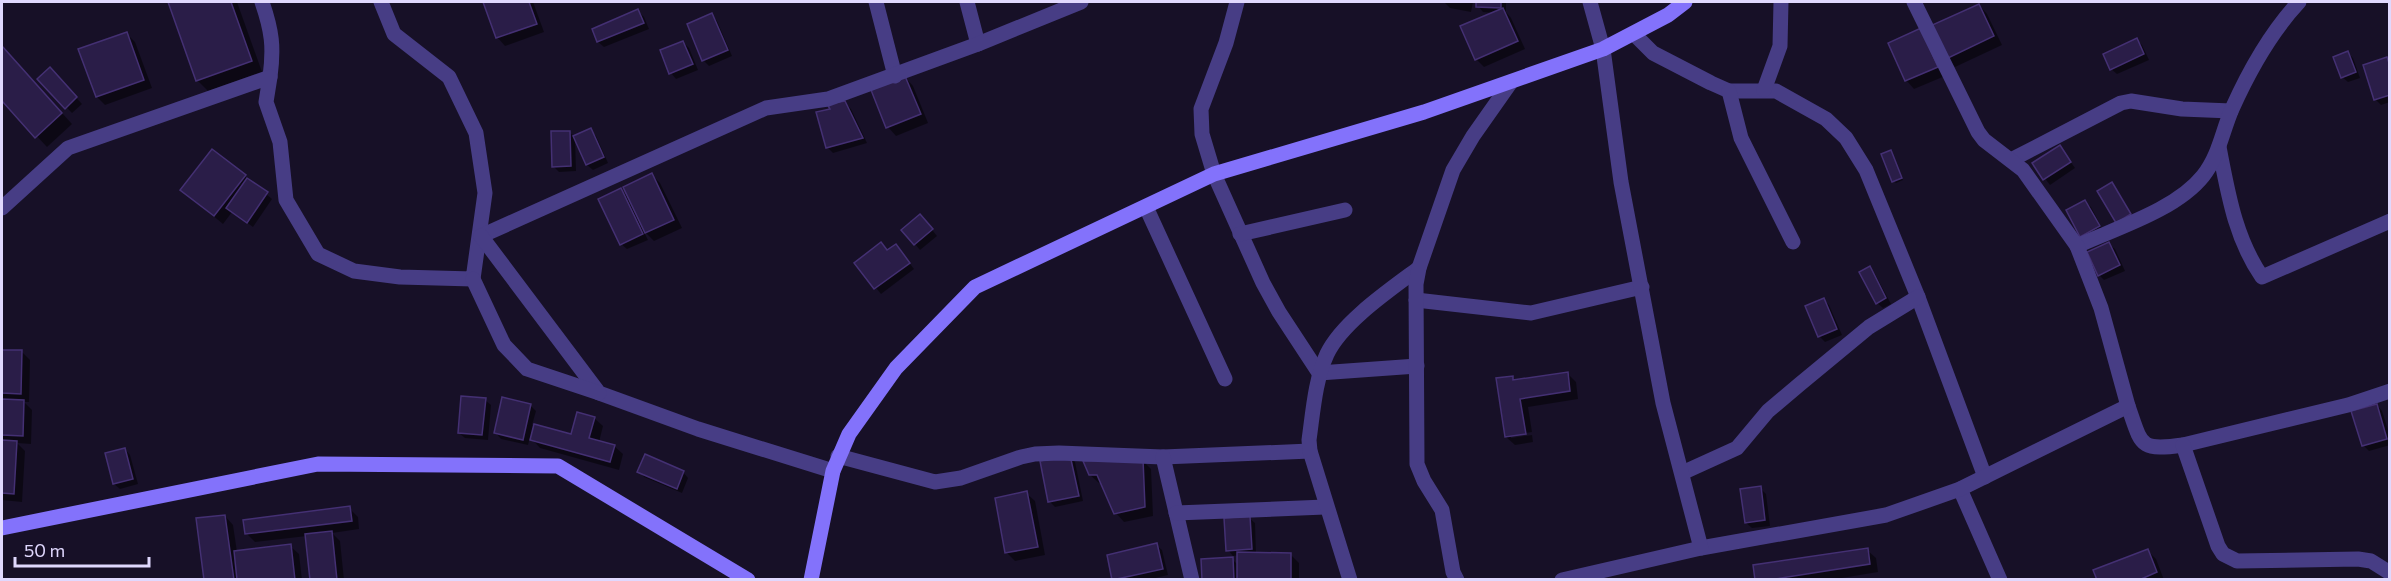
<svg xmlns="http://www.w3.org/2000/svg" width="2391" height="581" font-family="Commissioner,sans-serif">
  <rect width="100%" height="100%" fill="#171027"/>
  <g fill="#0007">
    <path d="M170,2H237L262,72L208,91L197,80Z"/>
    <path d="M484,2H533L544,32L505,46L497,37Z"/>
    <path d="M1444,2H1473L1471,12L1450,8Z"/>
    <path d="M1478,2H1506V12L1511,18L1525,49L1484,67L1476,59L1495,13L1483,12L1478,6Z"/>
    <path d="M1979,5L1987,14L2002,45L1955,67L1947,58Z"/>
    <path d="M638,11L644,17L649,29L604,47L598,42L594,30Z"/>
    <path d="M712,15L717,21L732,56L709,66L703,60Z"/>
    <path d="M1921,30L1945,76L1914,89L1906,80Z"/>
    <path d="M126,33L135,42L152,88L105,105L97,97Z"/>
    <path d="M2137,40L2142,45L2149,60L2117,74L2111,69Z"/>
    <path d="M683,42L689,48L698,70L676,79L671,73Z"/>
    <path d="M2,47L72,124L47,147L2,99Z"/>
    <path d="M2348,53L2353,58L2360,78L2348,82L2342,77Z"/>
    <path d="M2386,59L2390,62V102L2381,105L2375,99Z"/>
    <path d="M50,69L82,104L72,113L39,79Z"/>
    <path d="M905,77L913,86L928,123L896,136L888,127Z"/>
    <path d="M845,103L851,109L867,143L833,153L827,147L832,110Z"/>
    <path d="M590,130L596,136L608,163L593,170L587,165L575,137Z"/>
    <path d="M569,132L575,137L576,171L559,172L553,166Z"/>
    <path d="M2060,147L2075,168L2050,185L2034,164Z"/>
    <path d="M1891,152L1903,180L1896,183L1893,181Z"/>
    <path d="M652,175L660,183L682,228L654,241L643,230L648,240L627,249L621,244V190L629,198Z"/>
    <path d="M245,176L272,199L253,227L232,212L223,224L182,190Z"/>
    <path d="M2085,202L2091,207L2104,232L2082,236Z"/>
    <path d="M925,221L937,236L920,250L915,244Z"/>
    <path d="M2109,244L2115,249L2125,271L2104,280L2099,275Z"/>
    <path d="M888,252H901L914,269L881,294L856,263Z"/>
    <path d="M1870,268L1875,274L1891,304L1883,308L1877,303Z"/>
    <path d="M1824,300L1829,305L1842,335L1825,342L1819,336Z"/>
    <path d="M2,351L22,352L30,360L29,402H24L32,410L31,444L17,443L25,451L22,502L2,500Z"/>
    <path d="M1567,373L1576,382L1578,399L1528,407L1532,432L1511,435V438L1532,435L1533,442L1515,445L1506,437L1512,378L1516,381Z"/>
    <path d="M485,400L491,405L488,440L465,438L459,433Z"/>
    <path d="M530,405L536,411L532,425L572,436L594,418L603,426L599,442L614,446L623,454L619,470L540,448L530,437L528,445L501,439L496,433Z"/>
    <path d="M2377,405L2382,411L2390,436V445L2369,451L2363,445Z"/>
    <path d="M125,449L130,455L138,484L120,489L114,484Z"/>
    <path d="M1070,456L1075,462L1083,501L1055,507L1049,501Z"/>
    <path d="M1143,461L1151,469L1153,516L1124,522L1116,513L1102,483H1099L1090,475Z"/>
    <path d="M639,471L683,472L688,478L682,493L644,477Z"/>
    <path d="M1760,488L1766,494L1770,526L1752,528L1746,523Z"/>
    <path d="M1026,493L1035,501L1045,555L1015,561L1007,553Z"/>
    <path d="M349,508L358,517L359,529L332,533L340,541L344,580H312L307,536L255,542L247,534L245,521Z"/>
    <path d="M225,516L233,525L237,552L290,546L299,554L302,580H205Z"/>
    <path d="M1249,518L1255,523L1256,554H1290L1299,563V580H1203L1232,559L1238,565L1239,555L1233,556L1228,550Z"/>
    <path d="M1156,545L1162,550L1168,575L1147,580H1114Z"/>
    <path d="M1867,550L1876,558L1878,572L1830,580H1757Z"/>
    <path d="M2147,550L2156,559L2164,580H2099Z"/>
  </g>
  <g fill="#2a1d48" stroke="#443073" stroke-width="1.5">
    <path d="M168,2H231L252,61L196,81Z"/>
    <path d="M483,2H529L537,24L496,38Z"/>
    <path d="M1476,2H1501V8L1476,7Z"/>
    <path d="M1979,4L1994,36L1946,59L1930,26Z"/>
    <path d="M1503,8L1518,41L1475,60L1460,26Z"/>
    <path d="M638,9L644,23L597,42L592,29Z"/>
    <path d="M712,13L728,50L702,61L687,24Z"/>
    <path d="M1921,28L1938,67L1905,81L1888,43Z"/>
    <path d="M127,32L144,80L96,97L78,49Z"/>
    <path d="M2137,38L2144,54L2110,70L2103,54Z"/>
    <path d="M683,41L693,64L669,74L660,50Z"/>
    <path d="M2,46L62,113L35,138L2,101Z"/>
    <path d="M2348,51L2356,72L2341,78L2333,57Z"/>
    <path d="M2387,57L2390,66V95L2374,100L2363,65Z"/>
    <path d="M50,67L77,97L65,109L37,79Z"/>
    <path d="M905,76L921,114L886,128L871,90Z"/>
    <path d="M845,101L863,138L826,148L816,112L830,109L827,104Z"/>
    <path d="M591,128L604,157L586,165L573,136Z"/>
    <path d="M551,131H570L571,166L552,167Z"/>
    <path d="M2060,145L2071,162L2043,180L2032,163Z"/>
    <path d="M212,149L246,175L214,216L180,190Z"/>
    <path d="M1891,150L1902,178L1892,182L1881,154Z"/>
    <path d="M652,173L674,220L645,233L623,187Z"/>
    <path d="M247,178L268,192L247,223L226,208Z"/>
    <path d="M2112,182L2131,214L2116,223L2097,191Z"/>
    <path d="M621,188L643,234L620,245L598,199Z"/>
    <path d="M2085,200L2100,226L2080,237L2066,210Z"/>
    <path d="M920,214L933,229L914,245L901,230Z"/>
    <path d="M881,242L887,250L896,244L910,263L874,289L854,263Z"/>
    <path d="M2109,242L2120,265L2098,276L2087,252Z"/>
    <path d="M1870,266L1886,298L1876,304L1859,272Z"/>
    <path d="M1824,298L1837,329L1818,337L1805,306Z"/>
    <path d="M2,350H22L21,394L2,393Z"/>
    <path d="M1568,372L1570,391L1520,399L1526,434L1505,437L1496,378L1513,376V380Z"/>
    <path d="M461,396L486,398L482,435L458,433Z"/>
    <path d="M502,397L531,404L523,440L494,433Z"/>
    <path d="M2,399L24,400L23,436L2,435Z"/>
    <path d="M2377,404L2387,439L2362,446L2351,411Z"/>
    <path d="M577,412L595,417L589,438L615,445L610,462L530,440L534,424L571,434Z"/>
    <path d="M2,440L17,441L14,494L2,493Z"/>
    <path d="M125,448L133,479L113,484L105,453Z"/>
    <path d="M645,454L684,471L677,489L637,472Z"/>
    <path d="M1070,455L1079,496L1048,502L1040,461Z"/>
    <path d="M1143,459L1145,507L1114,514L1097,475H1089L1083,461Z"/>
    <path d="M1761,486L1765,520L1745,523L1740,489Z"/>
    <path d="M1027,491L1038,547L1005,553L995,498Z"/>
    <path d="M350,506L352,521L245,534L243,520Z"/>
    <path d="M225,515L234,580H204L196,518Z"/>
    <path d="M1250,516L1252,549L1226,551L1224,518Z"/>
    <path d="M332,531L337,580H310L305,534Z"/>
    <path d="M1157,543L1163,569L1112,580L1107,555Z"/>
    <path d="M291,544L295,580H237L234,551Z"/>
    <path d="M1868,548L1870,564L1769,580H1755L1753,565Z"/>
    <path d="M2148,549L2157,572L2139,580H2097L2093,570Z"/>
    <path d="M1237,552L1291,553V580H1237Z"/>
    <path d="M1233,557L1234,580H1202L1201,559Z"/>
  </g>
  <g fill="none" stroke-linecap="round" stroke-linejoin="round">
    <g stroke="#473d85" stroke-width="15">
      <path d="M262,2C272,31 274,47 270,77"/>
      <path d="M876,2L895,76"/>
      <path d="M967,2L978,44"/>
      <path d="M1237,2L1226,43L1201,109L1202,134L1214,174L1263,283L1279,312L1319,373L1417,366"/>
      <path d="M1634,34L1653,53L1711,83L1729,91H1776L1826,119L1846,138L1866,170L1918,297L1985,477"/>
      <path d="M1764,90L1780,46L1781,2"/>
      <path d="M1729,91L1741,138L1793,242"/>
      <path d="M2219,147C2228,193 2235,238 2262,277L2390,221"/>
      <path d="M2011,160L2121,103L2131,101L2182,109L2231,111"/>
      <path d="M1146,207L1225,379"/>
      <path d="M2,208L68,148L270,77L266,102L280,142L286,200L318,254L354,271L400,277L473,279L485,193L476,133L449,77L394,34L381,2"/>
      <path d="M1240,234L1345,210"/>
      <path d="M481,236L766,108L828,99L978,44L1081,2"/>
      <path d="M481,236L599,393L698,429L833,471"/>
      <path d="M2077,246C2116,228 2176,210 2203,176C2219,156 2222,132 2232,109C2249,71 2271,32 2299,2"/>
      <path d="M473,279L504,345L527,369L599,393"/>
      <path d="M1416,300L1531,313L1642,287"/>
      <path d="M2128,406C2142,446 2139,451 2183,445L2348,405L2390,391"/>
      <path d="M2183,445L2218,546L2223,554L2237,561L2358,559L2371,561L2390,573"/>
      <path d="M838,456L935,482L961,478L1021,457L1035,454L1059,453L1163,457L1310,451"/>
      <path d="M1163,457L1192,580"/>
      <path d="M1682,473L1737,448L1768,411L1800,384L1869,327L1918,297"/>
      <path d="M1960,489L2000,580"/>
      <path d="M1176,513L1325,507"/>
      <path d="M1701,548L1886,515L1960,489L2128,406L2101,308L2077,246L2023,170L1984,140L1978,132L1914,2"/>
      <path d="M1350,580L1310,451L1309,440C1313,412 1315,380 1327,354C1342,322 1391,289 1419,268"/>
      <path d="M1457,580L1453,572L1442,510L1424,481L1417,464L1416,284L1419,268L1453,170L1473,136L1511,82"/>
      <path d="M1562,580L1701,548L1663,403L1621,182L1603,49L1590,2"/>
    </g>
    <g stroke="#8372fb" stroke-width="15">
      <path d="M2,528L318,464L558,466L748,580"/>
      <path d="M811,580L833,471L849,434L896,368L975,287L1214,174L1424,112L1603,49L1668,15L1685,2"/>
    </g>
  </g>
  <rect width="2391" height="581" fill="none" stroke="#e0d8fe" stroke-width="6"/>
  <path d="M15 557v9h134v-9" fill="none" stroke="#e0d8fe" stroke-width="3"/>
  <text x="24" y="557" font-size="18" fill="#e0d8fe" stroke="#171027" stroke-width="4.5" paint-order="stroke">50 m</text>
</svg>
